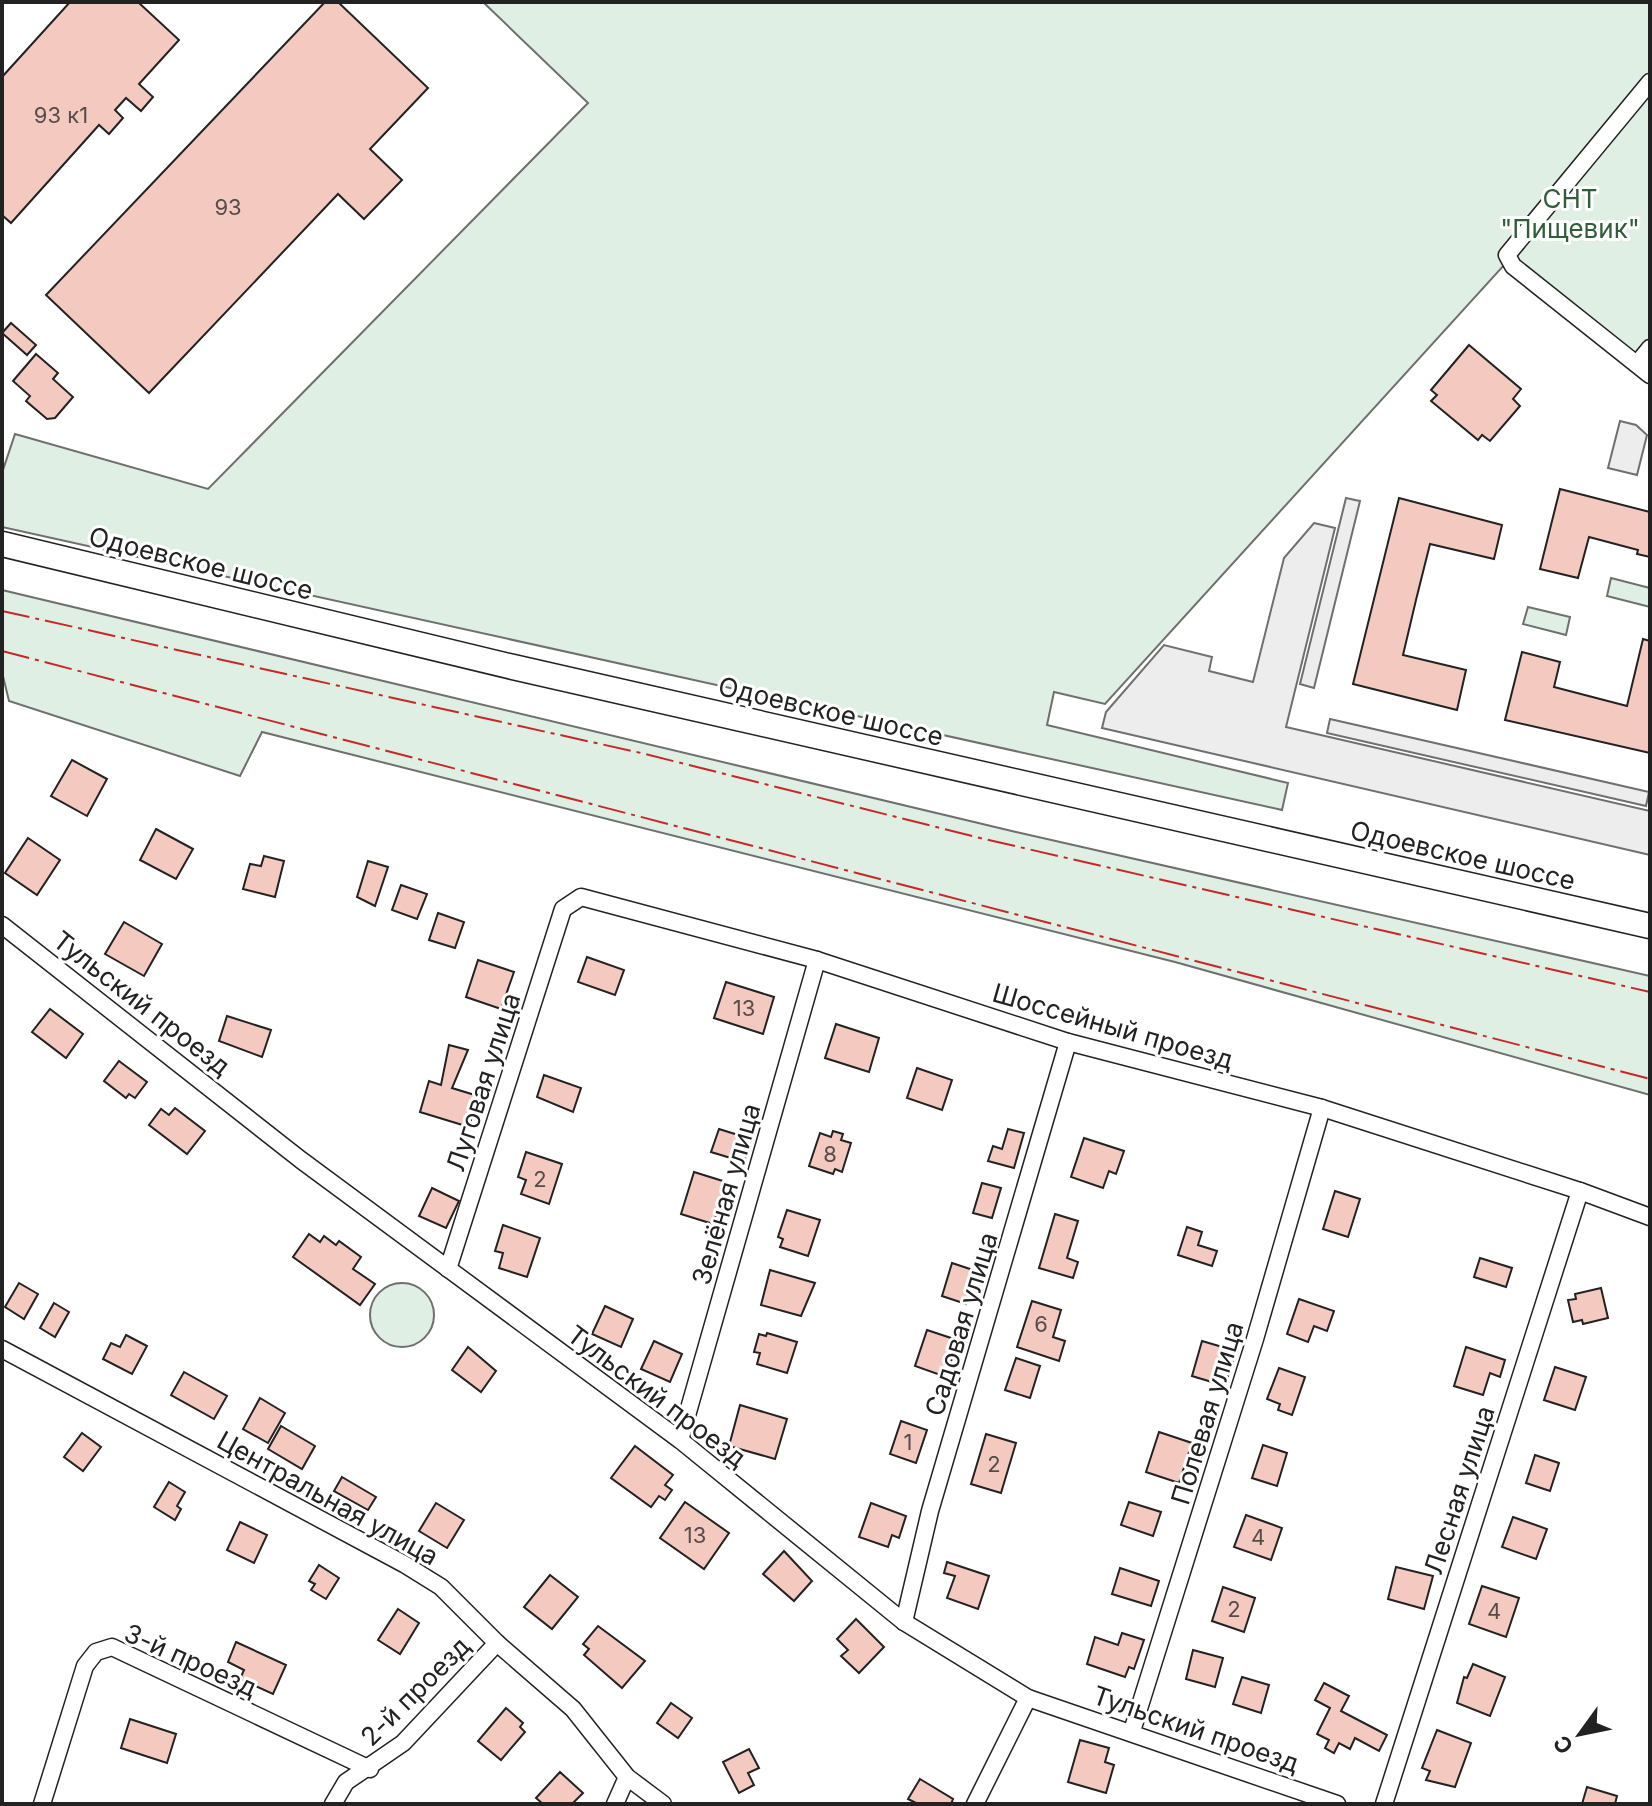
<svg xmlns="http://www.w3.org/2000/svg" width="1652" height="1806" font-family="Inter,sans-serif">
  <rect width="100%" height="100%" fill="#fff"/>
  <g fill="#e0efe3" stroke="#6f6f6f" stroke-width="2">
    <path d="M483,2H1650V384L1504,265L1105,704L1054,692L1047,725L1288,783L1282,810L2,527V473L15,434L208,489L588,103Z"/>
    <path d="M1611,578L1650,588V607L1607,596Z"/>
    <path d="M2,590L1016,832L1650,976V1095L1175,962L262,732L240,776L9,701L2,672Z"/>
    <path d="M1528,607L1570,617L1566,635L1523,624Z"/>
    <circle cx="402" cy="1315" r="32"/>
  </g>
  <g fill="#ededed" stroke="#6f6f6f" stroke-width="2">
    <path d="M1620,421L1636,425L1647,435L1637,475L1608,468Z"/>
    <path d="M1346,498L1360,501L1314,688L1300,684Z"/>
    <path d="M1314,523L1335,528L1286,727L1650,811V855L1102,728L1106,712L1164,645L1212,657L1209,671L1253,682L1284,558Z"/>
    <path d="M1330,719L1649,792L1646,806L1327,733Z"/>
  </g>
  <g fill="#f3c9c0" stroke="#222" stroke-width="2">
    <path d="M70,2H138L179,40L139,84L153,97L141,111L126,98L115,110L123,118L109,134L99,125L11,223L2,215V77Z"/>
    <path d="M325,2H338L428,88L370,149L402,180L364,219L338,194L149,393L46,295Z"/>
    <path d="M11,323L36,345L27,355L2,333Z"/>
    <path d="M1469,345L1521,389L1513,399L1520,406L1490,441L1482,435L1478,440L1431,401L1437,395L1431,390Z"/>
    <path d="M36,354L58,373L53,379L73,397L55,418L47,419L26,401L30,396L13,381Z"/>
    <path d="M1560,489L1650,512V557L1637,554L1638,550L1589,537L1578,578L1540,569Z"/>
    <path d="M1399,498L1502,525L1494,559L1430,544L1416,600L1403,655L1466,670L1457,710L1353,684Z"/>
    <path d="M1643,639L1650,641V753L1505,720L1522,652L1560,662L1554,687L1627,706Z"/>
    <path d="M72,760L107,779L87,816L51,796Z"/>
    <path d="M156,829L193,849L176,879L140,860Z"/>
    <path d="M28,838L60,860L37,895L5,873Z"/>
    <path d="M264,856L284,861L275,897L243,889L250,864L261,866Z"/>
    <path d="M368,861L388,867L375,906L357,897Z"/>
    <path d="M401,885L427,894L417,919L392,910Z"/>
    <path d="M438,913L464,922L455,948L429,940Z"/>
    <path d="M124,922L162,944L144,976L105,954Z"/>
    <path d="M587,957L624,970L615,995L578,982Z"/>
    <path d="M478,960L514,972L501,1009L466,997Z"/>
    <path d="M726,982L774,997L763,1034L714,1018Z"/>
    <path d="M50,1009L83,1034L66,1058L32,1032Z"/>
    <path d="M227,1016L271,1030L262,1057L219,1041Z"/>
    <path d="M836,1024L879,1038L869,1072L825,1058Z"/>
    <path d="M449,1045L468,1050L452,1088L478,1096L469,1127L420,1112L429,1081L441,1085Z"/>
    <path d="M119,1061L147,1082L135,1098L129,1094L126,1098L104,1081Z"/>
    <path d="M917,1068L952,1080L942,1110L907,1098Z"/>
    <path d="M544,1075L581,1088L573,1112L537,1097Z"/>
    <path d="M175,1108L205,1131L187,1154L149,1125L161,1109L169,1115Z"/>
    <path d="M719,1129L751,1139L744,1162L711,1152Z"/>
    <path d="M1008,1129L1024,1133L1014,1168L988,1161L993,1146L1002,1149Z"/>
    <path d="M833,1131L843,1134L841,1140L851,1143L842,1172L835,1169L833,1174L809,1166L820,1133L831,1137Z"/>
    <path d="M1084,1138L1124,1151L1116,1174L1109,1171L1103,1188L1071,1177Z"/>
    <path d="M526,1152L562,1164L549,1204L521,1194L526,1180L518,1177Z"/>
    <path d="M694,1172L726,1182L713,1224L681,1214Z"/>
    <path d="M982,1183L1001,1188L992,1218L973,1213Z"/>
    <path d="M432,1188L459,1201L446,1228L419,1216Z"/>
    <path d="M1335,1191L1360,1199L1348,1237L1323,1229Z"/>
    <path d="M787,1210L820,1220L808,1256L780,1247L783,1239L778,1237Z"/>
    <path d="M1055,1214L1078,1221L1067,1258L1078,1262L1073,1278L1039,1268Z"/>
    <path d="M503,1225L540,1238L527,1277L499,1268L503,1253L495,1251Z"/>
    <path d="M1187,1227L1202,1232L1198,1245L1217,1251L1212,1266L1178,1255Z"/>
    <path d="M309,1234L320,1242L324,1236L336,1245L339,1241L361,1257L353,1269L375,1284L360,1305L293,1257Z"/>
    <path d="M1480,1258L1512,1268L1506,1287L1474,1277Z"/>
    <path d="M952,1263L976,1271L966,1304L942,1296Z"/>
    <path d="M770,1270L815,1283L801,1316L761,1305Z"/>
    <path d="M19,1283L38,1294L24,1319L5,1307Z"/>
    <path d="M1601,1288L1608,1318L1583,1324L1582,1320L1573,1322L1568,1300L1576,1299L1575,1294Z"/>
    <path d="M1299,1299L1334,1311L1327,1331L1314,1326L1308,1342L1287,1334Z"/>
    <path d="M1032,1301L1061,1310L1053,1337L1065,1341L1059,1361L1017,1347Z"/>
    <path d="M54,1303L69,1312L55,1337L40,1328Z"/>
    <path d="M605,1306L633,1319L621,1347L592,1334Z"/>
    <path d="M927,1330L966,1343L962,1355L954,1352L946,1377L915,1366Z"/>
    <path d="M767,1333L797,1342L787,1373L757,1364L760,1353L754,1352L759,1334L766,1336Z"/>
    <path d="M126,1335L147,1346L132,1374L103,1359L111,1343L120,1347Z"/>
    <path d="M654,1341L682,1354L670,1382L641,1369Z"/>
    <path d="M1202,1341L1236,1351L1225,1386L1192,1376Z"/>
    <path d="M468,1347L496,1371L481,1392L452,1370Z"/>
    <path d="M1466,1347L1505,1360L1500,1377L1490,1373L1483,1395L1454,1386Z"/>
    <path d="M1016,1358L1040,1366L1030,1398L1005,1390Z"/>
    <path d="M1555,1367L1586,1377L1575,1410L1544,1400Z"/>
    <path d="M1279,1368L1305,1377L1292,1415L1278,1410L1280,1404L1267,1399Z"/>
    <path d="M184,1372L227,1396L214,1419L171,1395Z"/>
    <path d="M260,1398L285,1413L268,1443L243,1429Z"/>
    <path d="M740,1405L787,1419L775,1459L729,1446Z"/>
    <path d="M901,1421L927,1430L916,1463L890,1454Z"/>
    <path d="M281,1426L315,1446L302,1469L268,1449Z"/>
    <path d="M1159,1432L1192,1443L1179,1483L1146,1472Z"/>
    <path d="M82,1433L101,1447L83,1471L64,1457Z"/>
    <path d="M986,1434L1016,1443L1001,1493L971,1484Z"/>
    <path d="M1263,1445L1287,1453L1277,1486L1252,1478Z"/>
    <path d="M635,1446L673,1475L665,1485L672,1490L665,1500L659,1496L651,1507L611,1478Z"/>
    <path d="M1535,1455L1559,1463L1550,1491L1526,1483Z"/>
    <path d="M342,1477L376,1497L368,1510L334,1491Z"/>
    <path d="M169,1482L185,1492L177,1506L181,1509L175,1520L154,1507Z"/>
    <path d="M685,1502L729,1533L704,1569L660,1538Z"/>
    <path d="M1129,1502L1161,1512L1153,1536L1121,1525Z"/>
    <path d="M436,1503L464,1520L447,1548L419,1531Z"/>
    <path d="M871,1503L906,1516L899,1538L892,1535L888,1547L859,1537Z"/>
    <path d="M1246,1515L1282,1528L1271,1560L1234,1547Z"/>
    <path d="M1513,1517L1547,1529L1536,1559L1502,1547Z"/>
    <path d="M240,1522L267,1535L254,1563L227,1550Z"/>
    <path d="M784,1551L812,1581L794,1601L763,1574Z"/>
    <path d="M947,1562L989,1576L978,1609L947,1598L955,1576L944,1573Z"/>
    <path d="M319,1565L339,1578L326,1599L311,1590L315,1584L309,1581Z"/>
    <path d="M1396,1567L1433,1576L1424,1609L1388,1599Z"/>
    <path d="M1120,1568L1159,1581L1151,1606L1112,1594Z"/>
    <path d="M550,1575L578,1597L552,1629L524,1607Z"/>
    <path d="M1482,1586L1519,1598L1506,1637L1469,1624Z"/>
    <path d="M1223,1587L1255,1598L1244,1632L1212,1621Z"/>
    <path d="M398,1609L419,1623L400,1654L378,1640Z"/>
    <path d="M856,1619L884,1647L859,1673L841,1656L848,1650L837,1639Z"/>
    <path d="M598,1626L645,1661L622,1688L584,1655L589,1649L583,1644Z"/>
    <path d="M1122,1633L1144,1640L1134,1669L1129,1667L1125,1677L1087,1664L1095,1637L1118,1645Z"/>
    <path d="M236,1642L286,1665L273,1694L240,1679L244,1670L228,1662Z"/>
    <path d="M1193,1650L1223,1658L1215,1687L1186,1679Z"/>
    <path d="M1473,1664L1505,1677L1490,1716L1457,1703L1464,1677L1467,1678Z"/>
    <path d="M1242,1677L1269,1685L1261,1713L1233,1704Z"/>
    <path d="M1324,1683L1349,1696L1341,1711L1387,1735L1379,1751L1355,1738L1350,1749L1339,1743L1334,1753L1325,1748L1329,1740L1317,1734L1330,1708L1315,1700Z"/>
    <path d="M671,1703L692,1718L678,1738L657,1723Z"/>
    <path d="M506,1708L523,1723L520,1727L525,1732L501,1760L478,1741Z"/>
    <path d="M130,1719L176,1734L167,1763L121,1748Z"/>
    <path d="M1437,1730L1471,1743L1455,1787L1426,1780L1430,1771L1422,1768Z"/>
    <path d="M1080,1740L1109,1748L1105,1762L1114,1765L1106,1793L1068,1782Z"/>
    <path d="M749,1749L759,1768L748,1773L754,1785L739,1793L723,1762Z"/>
    <path d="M560,1772L583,1793L572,1804H543L536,1798Z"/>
    <path d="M920,1779L953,1799L951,1804H918L908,1799Z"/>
    <path d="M1587,1787L1617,1796L1615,1804H1582Z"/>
  </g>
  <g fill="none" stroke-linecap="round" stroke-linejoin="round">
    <defs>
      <g id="minor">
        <path d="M1650,82L1507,255L1513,266L1650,375"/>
        <path d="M1637,364L1650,348"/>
        <path d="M2,925L301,1160L680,1440L904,1622L1028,1698L1337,1804"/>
        <path d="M448,1269L563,909L581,897L817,960L1068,1042L1322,1108L1580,1191L1650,1217"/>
        <path d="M2,1349L404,1564L441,1587L497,1643L573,1709L627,1777L663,1804"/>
        <path d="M680,1440L817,960"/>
        <path d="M904,1622L930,1511L1068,1042"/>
        <path d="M1132,1731L1255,1339L1322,1108"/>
        <path d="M42,1804L85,1666L96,1652L112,1647L370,1769"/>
        <path d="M333,1804L346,1782L403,1743L497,1643"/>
        <path d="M615,1804L627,1777"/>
        <path d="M975,1804L1028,1698"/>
        <path d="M1384,1804L1580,1191"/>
      </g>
      <path id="primary" d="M2,544L513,667L1650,926"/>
    </defs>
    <use href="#minor" stroke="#222" stroke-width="19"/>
    <use href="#primary" stroke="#222" stroke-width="27"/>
    <use href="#minor" stroke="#fff" stroke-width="16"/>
    <use href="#primary" stroke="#fff" stroke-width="24"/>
    <g stroke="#c62828" stroke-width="2" stroke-dasharray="28 6 4 6" stroke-linecap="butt">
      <path d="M2,611L641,753L980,838L1650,992"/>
      <path d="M2,651L1650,1079"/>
    </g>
  </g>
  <g text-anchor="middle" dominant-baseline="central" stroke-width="6" stroke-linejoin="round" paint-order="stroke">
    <g font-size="22" fill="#564c4a">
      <text x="61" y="115">93 к1</text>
      <text x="228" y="207">93</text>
      <text x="744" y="1008">13</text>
      <text x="830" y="1154">8</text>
      <text x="540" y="1179">2</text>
      <text x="1041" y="1324">6</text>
      <text x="908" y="1442">1</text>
      <text x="994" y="1464">2</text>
      <text x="695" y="1535">13</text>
      <text x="1258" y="1537">4</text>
      <text x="1234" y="1609">2</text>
      <text x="1494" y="1611">4</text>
    </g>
    <g font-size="26" fill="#2f5e38" stroke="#fff">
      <text x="1570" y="198">СНТ<tspan x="1570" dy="30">"Пищевик"</tspan></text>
    </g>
    <g font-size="26" fill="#222" stroke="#fff">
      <text transform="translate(201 563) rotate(14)">Одоевское шоссе</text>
      <text transform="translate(831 711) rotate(13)">Одоевское шоссе</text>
      <text transform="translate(1463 855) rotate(13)">Одоевское шоссе</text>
      <text transform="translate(142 1003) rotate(38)">Тульский проезд</text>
      <text transform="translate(1113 1026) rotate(16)">Шоссейный проезд</text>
      <text transform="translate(483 1082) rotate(-72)">Луговая улица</text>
      <text transform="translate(726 1194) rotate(-74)">Зелёная улица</text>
      <text transform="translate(961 1324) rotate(-73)">Садовая улица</text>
      <text transform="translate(657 1396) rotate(37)">Тульский проезд</text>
      <text transform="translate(1207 1413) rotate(-73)">Полевая улица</text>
      <text transform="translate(1459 1490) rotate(-72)">Лесная улица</text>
      <text transform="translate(328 1498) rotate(29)">Центральная улица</text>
      <text transform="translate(191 1660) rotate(24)">3-й проезд</text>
      <text transform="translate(415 1691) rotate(-45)">2-й проезд</text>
      <text transform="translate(1196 1729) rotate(19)">Тульский проезд</text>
    </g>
  </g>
  <rect width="1652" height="1806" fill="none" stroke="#222222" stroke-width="8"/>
  <g transform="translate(1580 1734) rotate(237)" stroke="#ffffff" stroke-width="6" paint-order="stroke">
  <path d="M0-6L14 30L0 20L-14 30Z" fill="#222222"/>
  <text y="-12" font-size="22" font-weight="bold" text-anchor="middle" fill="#222222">С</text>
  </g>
</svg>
